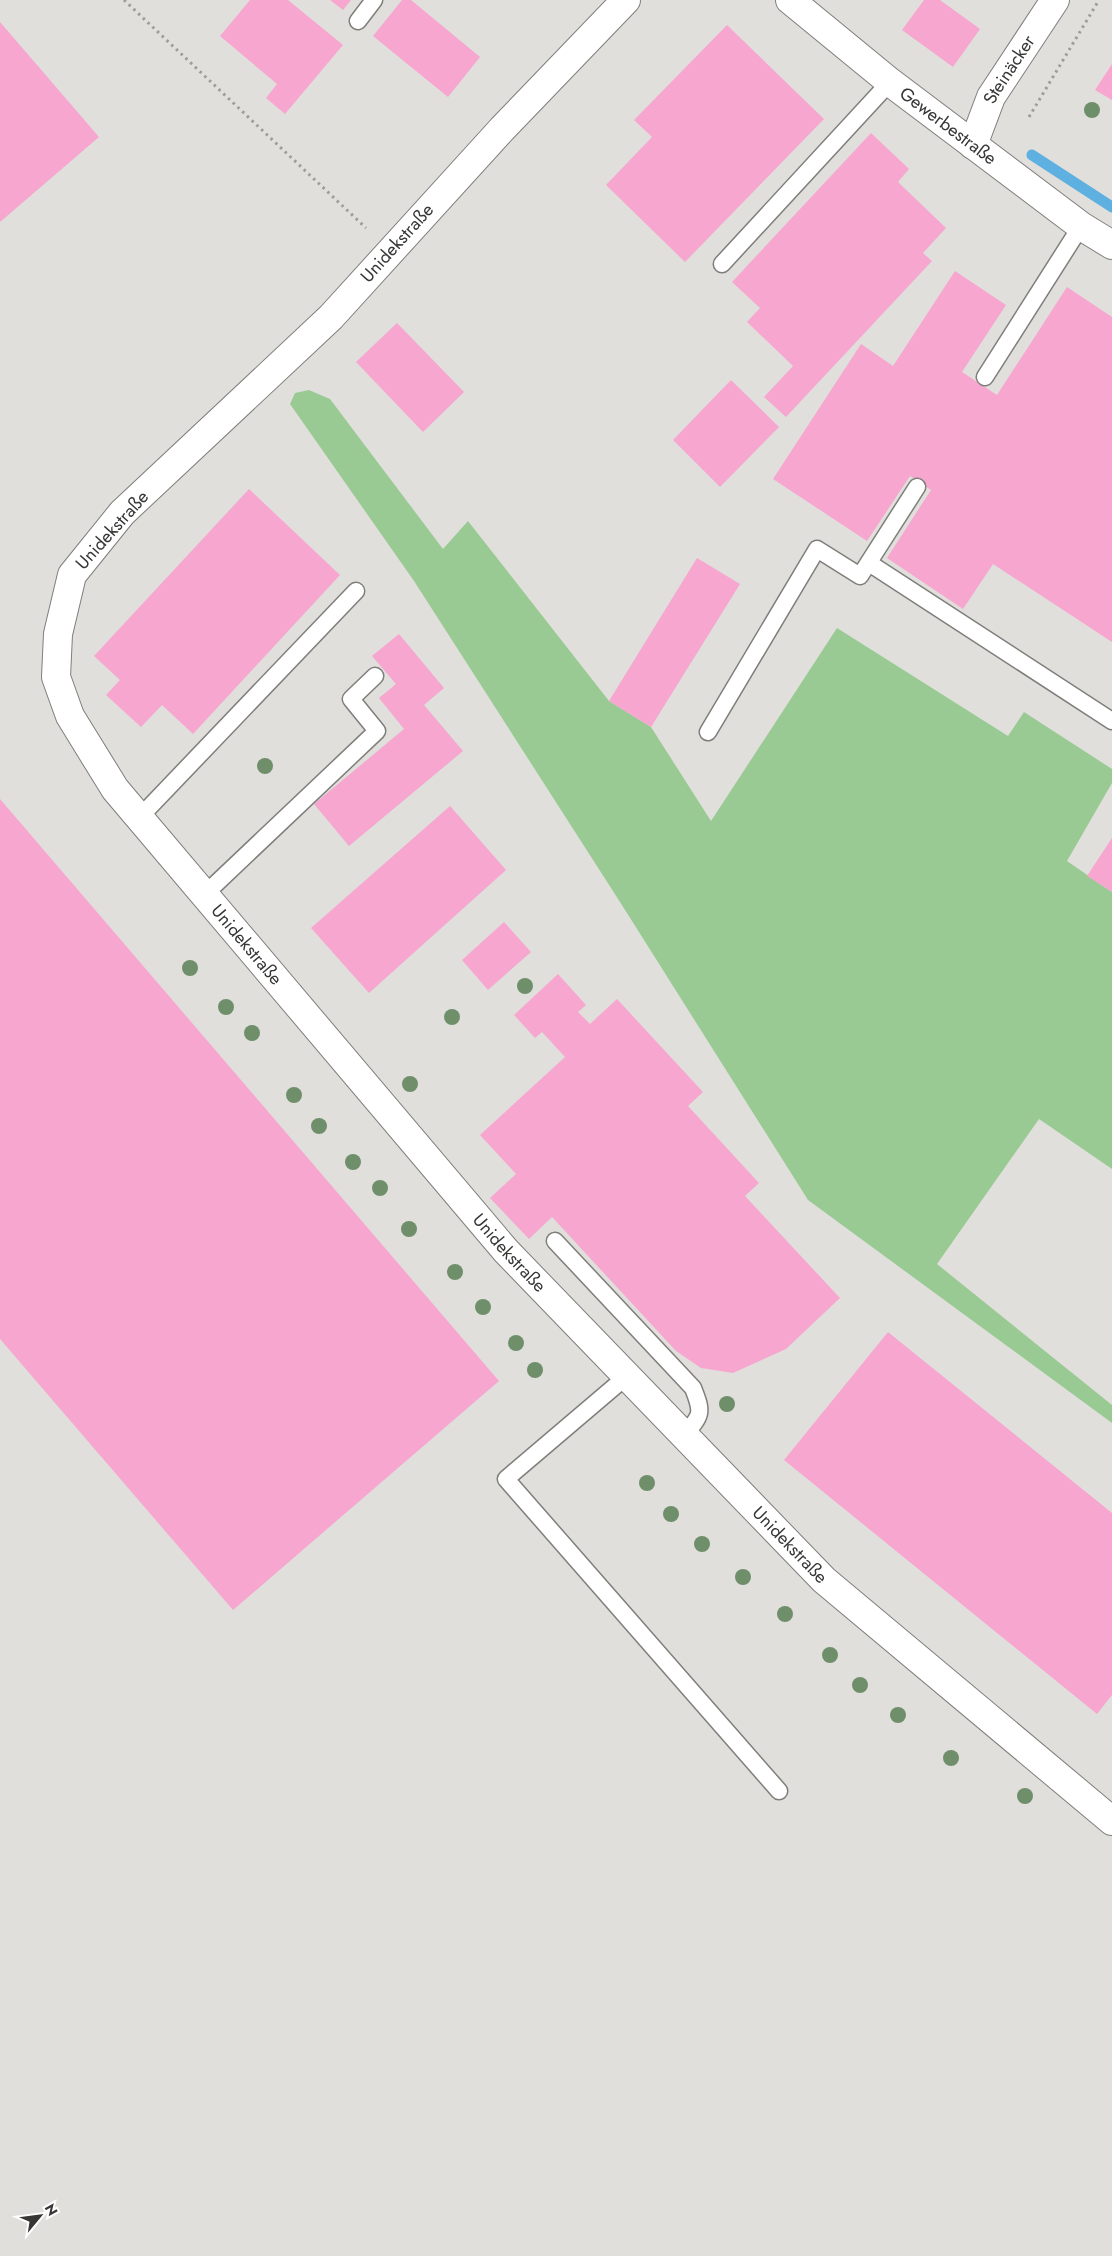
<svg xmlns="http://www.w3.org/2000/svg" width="1112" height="2256" font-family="Jost,sans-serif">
  <rect width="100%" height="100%" fill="#e1dfdc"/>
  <path fill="#9aca94" d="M309,390L330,399L443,549L468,521L609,701L651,727L711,821L837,628L1008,736L1024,712L1112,769V783L1067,861L1112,892V1169L1039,1119L937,1264L1112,1405V1423L808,1200L620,902L414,581L290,404L295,393Z"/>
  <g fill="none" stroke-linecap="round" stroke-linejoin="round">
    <path stroke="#5db0e0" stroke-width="11" d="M1032,155L1112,207"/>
  </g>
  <g fill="#f6a6cf">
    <path d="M250,0H288L343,45L285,114L266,98L277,84L220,36Z"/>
    <path d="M330,0H351L343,10Z"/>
    <path d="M402,0H411L480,57L448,97L373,36Z"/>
    <path d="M924,0H940L980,29L953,67L902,30Z"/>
    <path d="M0,22L99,137L0,222Z"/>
    <path d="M727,25L824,119L685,262L606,185L652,137L634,120Z"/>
    <path d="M1112,64V100L1095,90Z"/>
    <path d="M871,133L909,169L898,182L946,228L923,253L932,261L786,417L764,397L793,366L747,322L760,308L732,282Z"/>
    <path d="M955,271L1006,305L962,372L997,395L1067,287L1112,317V642L993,564L963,609L887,558L931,490L910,476L867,541L773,479L861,344L893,366Z"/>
    <path d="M397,323L464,392L423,432L356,362Z"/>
    <path d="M731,380L779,427L720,487L673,440Z"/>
    <path d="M249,489L340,575L193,734L162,705L141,727L106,695L120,680L94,656Z"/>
    <path d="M697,558L740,584L651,727L609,701Z"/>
    <path d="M399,634L444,688L424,705L463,751L349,846L314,804L404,729L379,698L396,684L372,656Z"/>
    <path d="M0,799L499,1381L233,1610L0,1339Z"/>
    <path d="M450,806L506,870L369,993L311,928Z"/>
    <path d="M1112,838V892L1087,876Z"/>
    <path d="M504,922L531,952L488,990L462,960Z"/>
    <path d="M558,974L586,1005L578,1012L590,1024L617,999L703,1092L688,1106L759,1183L745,1196L840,1298L786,1349L733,1373L701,1368L676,1351L552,1217L529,1239L490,1198L516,1174L480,1135L565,1057L542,1032L535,1038L514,1015Z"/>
    <path d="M888,1332L1112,1513V1695L1097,1714L784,1460Z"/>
  </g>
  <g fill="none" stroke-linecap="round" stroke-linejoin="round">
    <defs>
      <g id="lane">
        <path d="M358,21L374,0"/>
        <path d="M722,264L890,82"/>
        <path d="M985,377L1081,226"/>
        <path d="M869,563L1112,721"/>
        <path d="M708,732L817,549L860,576L917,487"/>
        <path d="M139,818L356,591"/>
        <path d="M204,895L377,731L351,699L375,676"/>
        <path d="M555,1241L693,1388C703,1413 702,1415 684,1435"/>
        <path d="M627,1376L506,1479L779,1791"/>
      </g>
      <g id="street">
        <path id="s1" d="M626,0L502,129L331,317L122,513L72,575L58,634L56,677L70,716L115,789L506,1251L824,1580L1112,1821"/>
        <path id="s2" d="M790,0L890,82L1081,226L1112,245"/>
        <path id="s3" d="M973,145L991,97L1055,0"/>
      </g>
    </defs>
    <use href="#lane" stroke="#7f7e7b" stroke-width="19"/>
    <use href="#street" stroke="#7f7e7b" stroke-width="30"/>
    <g stroke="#9e9d9a" stroke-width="3" stroke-dasharray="2.5 4" stroke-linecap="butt">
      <path d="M124,0L366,228"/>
      <path d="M1029,117L1099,0"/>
    </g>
    <use href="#lane" stroke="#fff" stroke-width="16"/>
    <use href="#street" stroke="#fff" stroke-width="28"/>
  </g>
  <g fill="#6f8e6a">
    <circle cx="1092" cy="110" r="8"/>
    <circle cx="265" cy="766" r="8"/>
    <circle cx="190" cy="968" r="8"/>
    <circle cx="525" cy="986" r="8"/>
    <circle cx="226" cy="1007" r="8"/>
    <circle cx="452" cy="1017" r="8"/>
    <circle cx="252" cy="1033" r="8"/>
    <circle cx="410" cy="1084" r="8"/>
    <circle cx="294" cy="1095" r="8"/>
    <circle cx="319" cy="1126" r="8"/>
    <circle cx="353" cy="1162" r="8"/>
    <circle cx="380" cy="1188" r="8"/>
    <circle cx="409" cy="1229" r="8"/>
    <circle cx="455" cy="1272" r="8"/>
    <circle cx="483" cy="1307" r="8"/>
    <circle cx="516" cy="1343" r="8"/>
    <circle cx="535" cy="1370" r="8"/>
    <circle cx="727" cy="1404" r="8"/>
    <circle cx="647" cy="1483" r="8"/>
    <circle cx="671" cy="1514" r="8"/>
    <circle cx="702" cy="1544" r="8"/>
    <circle cx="743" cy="1577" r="8"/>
    <circle cx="785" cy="1614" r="8"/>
    <circle cx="830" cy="1655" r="8"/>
    <circle cx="860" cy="1685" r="8"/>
    <circle cx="898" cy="1715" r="8"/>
    <circle cx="951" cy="1758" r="8"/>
    <circle cx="1025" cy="1796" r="8"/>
  </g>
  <g text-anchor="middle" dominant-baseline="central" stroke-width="5" stroke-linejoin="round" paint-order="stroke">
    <g font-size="18" fill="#373635" stroke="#fff">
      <text stroke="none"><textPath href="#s3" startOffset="84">Steinäcker</textPath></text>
      <text stroke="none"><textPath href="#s2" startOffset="202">Gewerbestraße</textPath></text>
      <text transform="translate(397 243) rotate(-48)">Unidekstraße</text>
      <text transform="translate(112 530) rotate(-48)">Unidekstraße</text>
      <text stroke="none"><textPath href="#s1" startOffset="1234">Unidekstraße</textPath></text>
      <text stroke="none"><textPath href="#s1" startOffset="1639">Unidekstraße</textPath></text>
      <text stroke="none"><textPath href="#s1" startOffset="2044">Unidekstraße</textPath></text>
    </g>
  </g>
  <g transform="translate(40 2216) rotate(61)" stroke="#ffffff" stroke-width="4" paint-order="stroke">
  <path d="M0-4L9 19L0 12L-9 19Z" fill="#373635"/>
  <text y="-8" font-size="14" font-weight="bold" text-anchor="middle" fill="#373635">N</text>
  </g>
</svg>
